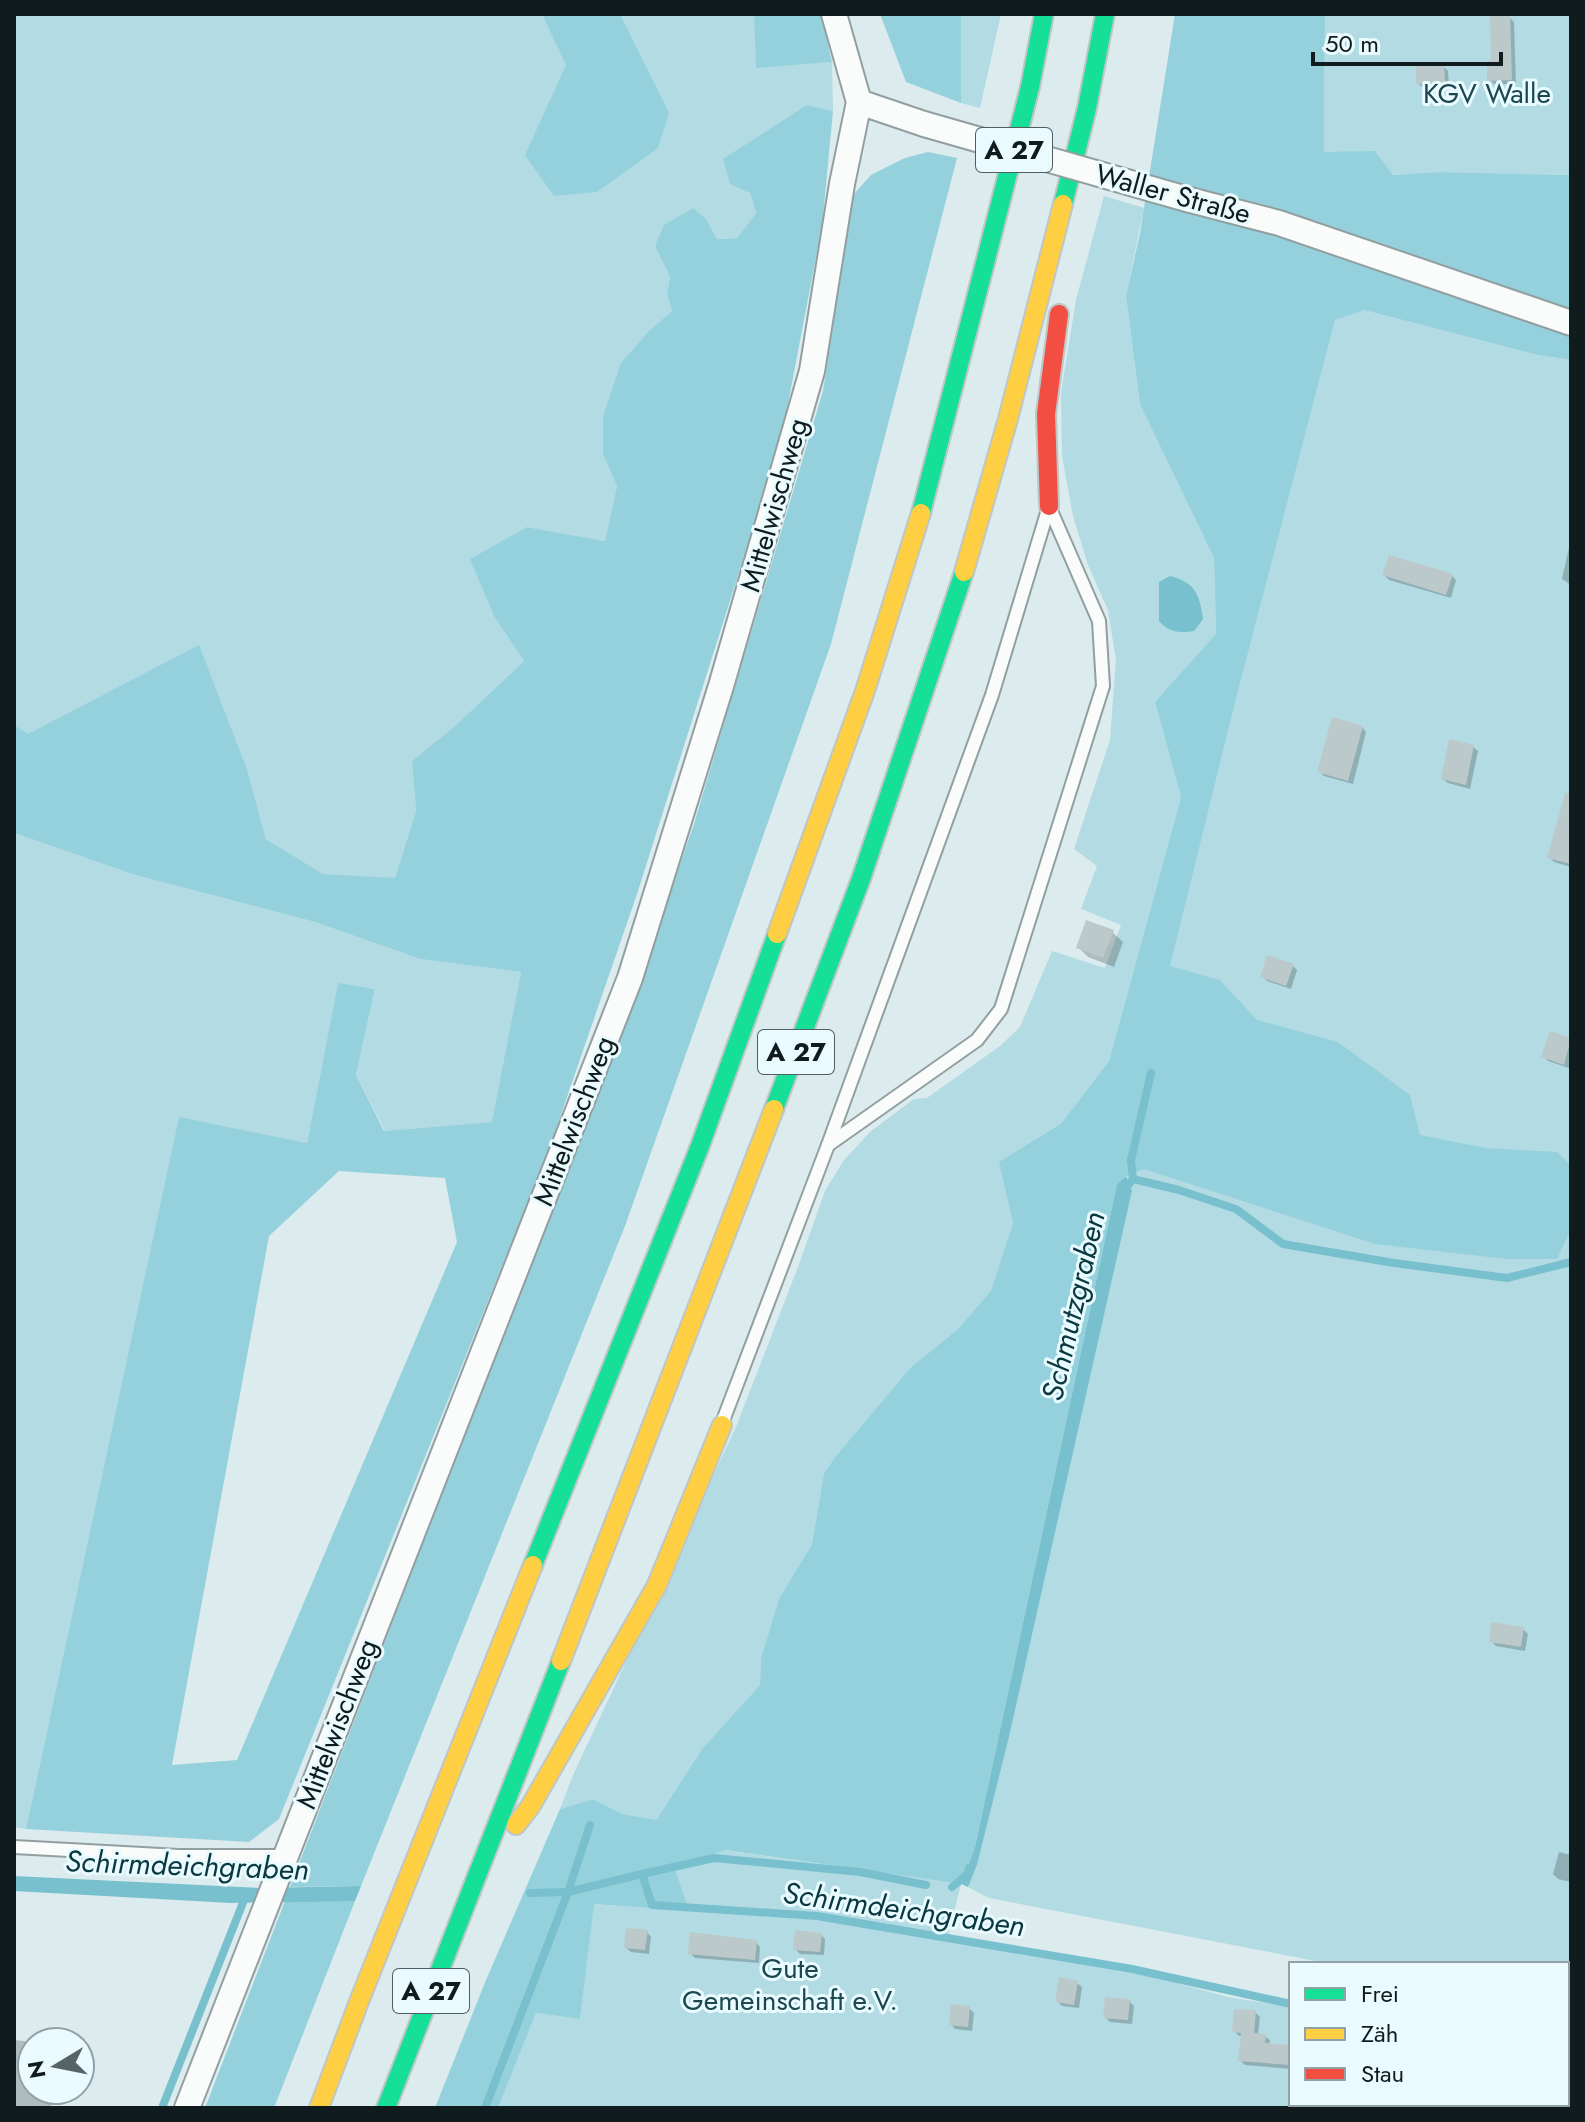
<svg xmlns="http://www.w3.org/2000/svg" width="1585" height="2122" font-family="Jost,sans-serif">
  <rect width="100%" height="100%" fill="#dbebee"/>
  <g fill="#b3dbe3">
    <path d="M14,14H754L757,67L832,62L833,111L807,105L750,193L756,213L737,238L717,239L706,219L655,246L670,277L667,294L672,311L650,330L603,454L617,486L605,541L527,527L495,618L524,661L456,725L412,761L416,811L395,879L323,874L266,839L247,769L199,646L28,735L14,725Z"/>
    <path d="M961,14H1001L980,108L961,103Z"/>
    <path d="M1325,14H1571V175L1438,172L1393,175L1324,152Z"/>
    <path d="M1104,196L1144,208L1126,296L1140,403L1214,558L1216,635L1155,702L1181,797L1109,1061L1061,1125L1000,1162L1013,1223L992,1291L958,1329L911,1367L835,1457L824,1473L812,1544L779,1600L761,1658L760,1685L702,1749L655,1821L622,1814L593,1799L560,1809L573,1775L736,1427L798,1267L825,1191L844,1160L871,1131L914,1099L927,1098L1000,1046L1020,1027L1052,951L1105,968L1121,925L1081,909L1097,866L1074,849L1110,740L1116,660L1108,610L1088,565L1073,516L1062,456L1061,393L1076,300Z"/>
    <path d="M1364,310L1538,355L1571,360V2108H498L536,2013L580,2019L593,1904L689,1911L674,1869L724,1850L961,1884L947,1940L1158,1978L1228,1997L1291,2007V2104H1567V1964H1331L989,1898L968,1887L977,1865L1009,1737L1132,1191L1126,1176L1123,1153L1235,703L1335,319Z"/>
    <path d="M14,833L135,875L315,922L420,959L521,972L493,1122L385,1131L356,1075L375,989L338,984L307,1143L179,1118L26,1829L14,1827Z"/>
  </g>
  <g fill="#95d1dc" fill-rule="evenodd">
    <path d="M542,14H620L669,113L658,148L597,192L554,196L525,155L566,65Z"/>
    <path d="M754,14H821L832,62L756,68Z"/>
    <path d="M880,14H961V103L906,82Z"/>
    <path d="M1175,14H1325L1324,152L1375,151L1393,175L1438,172L1571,175V360L1538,355L1364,310L1335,320L1235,703L1170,966L1220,980L1257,1020L1338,1042L1410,1095L1420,1135L1485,1148L1557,1152L1571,1166V1229L1557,1259H1507L1375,1244L1144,1169L1126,1176L1117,1184L975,1847L961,1884L725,1850L675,1869L689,1911L594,1904L580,2019L536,2013L498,2108H435L486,1980L560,1809L593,1799L622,1814L656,1820L702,1749L760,1685L761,1658L779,1599L812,1544L824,1473L835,1457L911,1367L958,1329L991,1291L1013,1223L999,1162L1061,1124L1109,1061L1181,797L1155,702L1216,634L1214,558L1140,404L1126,296L1140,233Z"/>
    <path d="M807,105L833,111L822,226L781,440L637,894L548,1152L279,1819L249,1842L26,1829L179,1117L307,1143L338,983L375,989L356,1075L384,1131L492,1122L521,972L420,959L315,922L135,875L14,833V725L28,734L199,645L247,769L266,839L323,874L395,878L416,811L412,761L456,725L524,661L495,618L470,559L527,527L605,541L617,486L603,454V416L621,363L650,330L672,311L667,294L670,277L655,246L664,225L693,208L706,219L717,239L737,238L756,213L750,193L730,184L723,159ZM339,1171L445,1178L457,1242L237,1760L172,1765L269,1236Z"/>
    <path d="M928,152L957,158L831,644L625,1226L361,1886L290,1887L634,997L694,824L823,391L853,195L871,175L905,158Z"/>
    <path d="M285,1901H355L274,2108H205Z"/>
  </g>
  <g fill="#78c0cd">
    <path d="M1170,576C1196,583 1199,594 1203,619L1194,631C1179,633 1170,633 1159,621V582Z"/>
    <path d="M1126,1176L1132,1191L1009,1737L977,1865L968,1887L961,1884L975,1847L1117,1184Z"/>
    <path d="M14,1876L260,1888L361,1886L355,1901L231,1903L14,1891Z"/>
  </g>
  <g fill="#0003">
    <path d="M1509,17L1514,22L1516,84H1494L1489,80L1493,62Z"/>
    <path d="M1443,66L1448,71L1449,87L1423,88L1418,83Z"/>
    <path d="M1570,543H1571V585L1562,579Z"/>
    <path d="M1384,575L1452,576L1456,580L1451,598L1389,580Z"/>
    <path d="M1362,727L1366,732L1353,784L1324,776L1320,772Z"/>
    <path d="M1473,747L1478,751L1470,789L1448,783L1443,779Z"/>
    <path d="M1571,827V867L1554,862L1549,857Z"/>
    <path d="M1112,932L1123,942L1114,967L1088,957L1078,947Z"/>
    <path d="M1292,965L1297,970L1291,989L1267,981L1262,976Z"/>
    <path d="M1551,1033L1571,1040V1062L1569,1068L1548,1061L1543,1056Z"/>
    <path d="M1523,1629L1528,1634L1525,1651L1496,1646L1491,1641Z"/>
    <path d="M1559,1852L1571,1855V1882L1558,1879L1553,1874Z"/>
    <path d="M647,1932L651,1937L649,1954L631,1952L626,1948Z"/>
    <path d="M821,1935L825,1939L824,1955L800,1954L795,1949Z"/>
    <path d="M756,1942L760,1947L759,1963L695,1958L690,1953Z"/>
    <path d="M1077,1983L1082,1987L1079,2008L1062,2006L1057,2001Z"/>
    <path d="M1129,2001L1134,2006L1132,2024L1110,2022L1105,2017Z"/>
    <path d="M969,2008L974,2013L972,2031L955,2029L951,2024Z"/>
    <path d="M1255,2012L1260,2017L1258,2035L1265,2036L1270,2040L1269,2045L1291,2047V2069L1245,2065L1240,2060L1243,2036H1239L1234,2031Z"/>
    <path d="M14,2040L35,2042H32V2090H52L51,2108H14Z"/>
  </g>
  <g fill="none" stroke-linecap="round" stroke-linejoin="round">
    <g stroke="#78c0cd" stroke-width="8">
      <path d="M1133,1179L1131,1160L1151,1073"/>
      <path d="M1123,1192L1133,1179L1179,1190L1236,1209L1283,1244L1394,1263L1507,1278L1571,1262"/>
      <path d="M642,1874L714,1858L860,1872L926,1885"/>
      <path d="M952,1887L968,1874L969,1868"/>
      <path d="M530,1893L568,1892L642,1874L652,1905L817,1916L1132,1969L1291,2004"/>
      <path d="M1567,2057L1571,2058"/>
      <path d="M162,2108L246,1895"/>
      <path d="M485,2108L568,1892L590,1825"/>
    </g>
  </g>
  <g fill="#bcc9cb">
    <path d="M1510,15L1512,80L1487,81V60H1491L1490,16Z"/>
    <path d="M1444,64L1445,83L1416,84V65Z"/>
    <path d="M1389,555L1453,574L1446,595L1382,575Z"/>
    <path d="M1332,717L1363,726L1348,781L1317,772Z"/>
    <path d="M1449,739L1474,745L1466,785L1441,779Z"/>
    <path d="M1565,793L1571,794V864L1547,858Z"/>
    <path d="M1086,920L1114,930L1103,958L1076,948Z"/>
    <path d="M1267,955L1294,964L1286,986L1260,977Z"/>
    <path d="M1550,1031L1571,1038L1564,1065L1541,1057Z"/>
    <path d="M1491,1622L1524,1627L1521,1647L1489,1642Z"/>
    <path d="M626,1928L648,1930L645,1950L624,1948Z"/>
    <path d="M795,1930L822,1933L820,1952L793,1950Z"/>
    <path d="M690,1932L757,1940L755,1960L688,1954Z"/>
    <path d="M1059,1977L1078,1981L1074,2005L1055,2002Z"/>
    <path d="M1105,1997L1130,1999L1128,2020L1103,2018Z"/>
    <path d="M951,2004L970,2006L968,2027L949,2025Z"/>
    <path d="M1234,2009L1256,2010L1254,2033L1266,2034L1265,2043L1291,2045V2065L1238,2061L1241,2033L1232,2032Z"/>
  </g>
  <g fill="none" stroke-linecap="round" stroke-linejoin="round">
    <defs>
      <g id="lane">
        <path d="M828,1145L977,1040L1001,1009L1103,686L1099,621L1051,511"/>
        <path d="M724,1418L828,1145L992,695L1047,513"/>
        <path d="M14,1847L179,1856H285"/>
      </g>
      <g id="street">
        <path d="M859,102L924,124"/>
        <path d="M1190,200L1279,223L1571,323"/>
        <path d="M187,2108L630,978L721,686L812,371L842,184L859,102L834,14"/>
      </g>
      <g id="fast">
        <path d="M1063,204L1087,108L1105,14"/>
        <path d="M921,513L1030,87L1044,14"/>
        <path d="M774,1109L861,879L964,572"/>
        <path d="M533,1565L700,1146L777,934"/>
        <path d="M386,2108L561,1661"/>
      </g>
      <g id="slow">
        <path d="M964,572L1008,419L1063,204"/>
        <path d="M777,934L865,691L921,513"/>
        <path d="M561,1661L774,1109"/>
        <path d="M516,1825L530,1807L657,1585L722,1425"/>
        <path d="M319,2108L360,1999L533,1565"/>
      </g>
      <path id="jam" d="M1049,506L1046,414L1059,314"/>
    </defs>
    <use href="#lane" stroke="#929fa1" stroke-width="16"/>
    <use href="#street" stroke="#929fa1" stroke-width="28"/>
    <use href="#fast" stroke="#bec6c7" stroke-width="22"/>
    <use href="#slow" stroke="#bec6c7" stroke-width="22"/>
    <use href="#jam" stroke="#bec6c7" stroke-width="22"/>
    <use href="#lane" stroke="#fafcfc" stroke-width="12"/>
    <use href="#street" stroke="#fafcfc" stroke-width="24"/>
    <use href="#fast" stroke="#16e098" stroke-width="18"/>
    <use href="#slow" stroke="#ffcf43" stroke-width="18"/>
    <use href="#jam" stroke="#f24e42" stroke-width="18"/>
    <defs>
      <path id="street-bridge" d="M924,124L1190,200"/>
    </defs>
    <use href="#street-bridge" stroke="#929fa1" stroke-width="28" stroke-linecap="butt"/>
    <use href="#street-bridge" stroke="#fafcfc" stroke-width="24"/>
  </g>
  <g text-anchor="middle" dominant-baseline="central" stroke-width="6" stroke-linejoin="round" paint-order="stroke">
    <g fill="#e9fbff" stroke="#515e61" stroke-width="2">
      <rect x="976" y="128" width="76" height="44" rx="6"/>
      <rect x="758" y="1030" width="76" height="44" rx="6"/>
      <rect x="393" y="1969" width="76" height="44" rx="6"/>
    </g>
    <g font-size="26" font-weight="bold" fill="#101b1d">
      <text x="1014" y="150">A 27</text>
      <text x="796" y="1052">A 27</text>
      <text x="431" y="1991">A 27</text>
    </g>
    <g font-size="28" fill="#1b474f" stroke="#e9fbff">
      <text x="1487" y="93">KGV Walle</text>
      <text x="790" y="1968">Gute<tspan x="790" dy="32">Gemeinschaft e.V.</tspan></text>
    </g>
    <g font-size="28" fill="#101b1d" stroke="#e9fbff">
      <text transform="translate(1173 194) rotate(15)">Waller Straße</text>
      <text transform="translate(774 505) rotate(-74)">Mittelwischweg</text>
      <text transform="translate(574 1121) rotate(-69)">Mittelwischweg</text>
      <text transform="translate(337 1724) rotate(-69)">Mittelwischweg</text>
    </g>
    <g font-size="30" font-style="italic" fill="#093840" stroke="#e9fbff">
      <text transform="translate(1073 1306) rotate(-77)">Schmutzgraben</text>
      <text transform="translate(187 1865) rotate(2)">Schirmdeichgraben</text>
      <text transform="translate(904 1909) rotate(8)">Schirmdeichgraben</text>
    </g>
  </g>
  <rect width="1585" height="2122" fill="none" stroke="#101b1d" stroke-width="32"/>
  <rect x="1289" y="1962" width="280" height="144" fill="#e9fbff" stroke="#92a1a5" stroke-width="2"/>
  <rect x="1305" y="1988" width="40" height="12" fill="#16e098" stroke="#92a1a5" stroke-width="2"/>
  <text x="1361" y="2002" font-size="24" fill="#101b1d">Frei</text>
  <rect x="1305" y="2028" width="40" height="12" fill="#ffcf43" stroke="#92a1a5" stroke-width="2"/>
  <text x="1361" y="2042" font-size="24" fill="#101b1d">Zäh</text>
  <rect x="1305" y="2068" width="40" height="12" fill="#f24e42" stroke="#92a1a5" stroke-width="2"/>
  <text x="1361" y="2082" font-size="24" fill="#101b1d">Stau</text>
  <g transform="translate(56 2066) rotate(260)"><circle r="38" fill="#e9fbff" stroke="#92a1a5" stroke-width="2"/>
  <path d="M0-6L14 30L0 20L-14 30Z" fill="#576466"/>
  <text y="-12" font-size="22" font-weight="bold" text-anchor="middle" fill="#101b1d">N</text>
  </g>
  <path d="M1313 52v12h188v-12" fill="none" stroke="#101b1d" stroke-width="4"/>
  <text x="1325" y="52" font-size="24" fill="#101b1d" stroke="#e9fbff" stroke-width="6" paint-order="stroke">50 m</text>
</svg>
